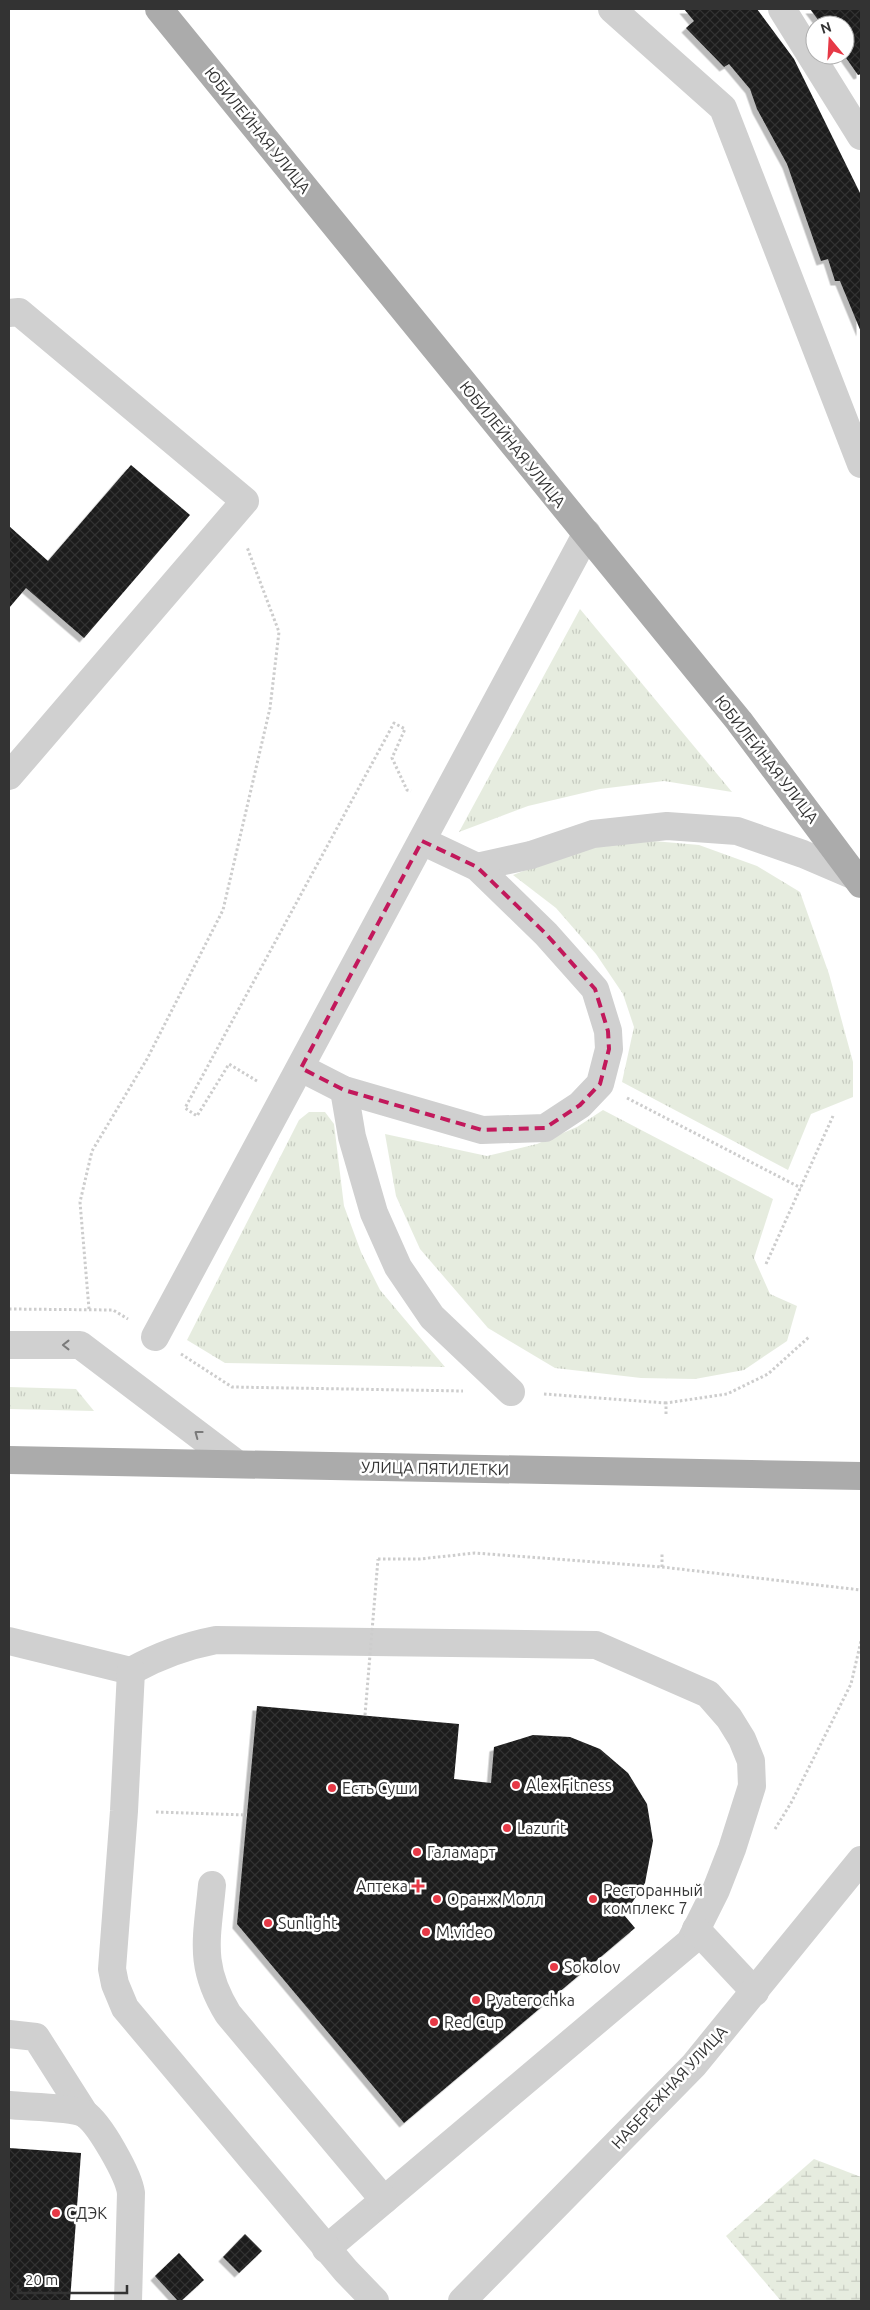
<svg xmlns="http://www.w3.org/2000/svg" width="870" height="2310" font-family="Ubuntu,sans-serif">
  <defs>
    <pattern id="grass-tufts" width="24" height="20" patternUnits="userSpaceOnUse" patternTransform="scale(1.25)"><rect width="24" height="20" fill="#e6ecdf"/><path d="M3 7l-1-3M5 7V3M7 7l1-3M15 17l-1-3M17 17v-4M19 17l1-3" fill="none" stroke="#c6cbc0"/></pattern>
    <pattern id="wetland-marsh" width="20" height="14" patternUnits="userSpaceOnUse" patternTransform="scale(1.25)"><rect width="20" height="14" fill="#e6ecdf"/><path d="M1 5h8M5 5V1M11 12h8M15 12V8" fill="none" stroke="#c6cbc0"/></pattern>
    <pattern id="building-cross-hatch" width="8" height="8" patternUnits="userSpaceOnUse" patternTransform="scale(1.25)"><rect width="8" height="8" fill="#1a1a1a"/><path d="M0 0l8 8M0 8l8-8" fill="none" stroke="#333"/></pattern>
    <filter id="shadow"><feDropShadow dx="-4.5" dy="4.5" stdDeviation="0" flood-color="#0004"/></filter>
  </defs>
  <rect width="100%" height="100%" fill="#fff"/>
  <g fill="url(#grass-tufts)">
    <path d="M580,609L732,792L664,781L600,789L528,806L459,832Z"/>
    <path d="M642,840L699,845L757,866L800,892L829,974L853,1062V1097L811,1114L788,1170L622,1082L634,1027L623,994L596,954L556,908L513,875L581,849Z"/>
    <path d="M603,1110L773,1199L754,1258L770,1294L797,1306L787,1341L744,1370L695,1379L641,1378L555,1368L488,1328L420,1249L396,1196L385,1134L487,1156L537,1144L577,1127Z"/>
    <path d="M309,1112H325L334,1124L344,1206L361,1252L380,1290L445,1367L225,1363L187,1340L299,1120Z"/>
    <path d="M9,1387L76,1389L94,1411L9,1409Z"/>
  </g>
  <path fill="url(#wetland-marsh)" d="M814,2159L861,2177V2301H781L726,2236Z"/>
  <g fill="url(#building-cross-hatch)" filter="url(#shadow)">
    <path d="M684,9H757L794,59L861,195V332L840,281H835L828,259L821,261L787,164L757,109L750,89L729,64L724,67L686,28L694,21Z"/>
    <path d="M810,9H861V74L858,75L844,55L845,25H822Z"/>
    <path d="M131,465L190,515L84,638L26,588L9,608V526L48,561Z"/>
    <path d="M257,1706L459,1724L454,1779L491,1783L494,1747L533,1735L570,1737L600,1749L628,1773L647,1804L653,1841L645,1883L624,1915L635,1928L404,2123L237,1924Z"/>
    <path d="M9,2148L81,2153L70,2301H9Z"/>
    <path d="M245,2234L262,2251L239,2273L223,2257Z"/>
    <path d="M179,2253L204,2280L181,2301H178L155,2276Z"/>
  </g>
  <g fill="none" stroke-linecap="round" stroke-linejoin="round">
    <g stroke="#cdcdcd" stroke-width="3" stroke-dasharray="2.5 2.5" stroke-linecap="butt">
      <path d="M257,1081L229,1064L197,1116L185,1108L394,723L405,729L392,758L407,790L411,791"/>
      <path d="M627,1098L801,1188"/>
      <path d="M766,1264L833,1116"/>
      <path d="M9,1309L113,1310L128,1319"/>
      <path d="M89,1309L80,1202L92,1151L147,1059L223,910L270,708L279,632L247,547"/>
      <path d="M181,1354L232,1387L463,1391"/>
      <path d="M544,1394L666,1403"/>
      <path d="M666,1414V1403L727,1394L768,1374L809,1337"/>
      <path d="M378,1559H420L475,1553L662,1567L861,1590"/>
      <path d="M662,1567V1554"/>
      <path d="M156,1812L247,1815"/>
      <path d="M775,1829L791,1803L851,1684L861,1641"/>
    </g>
    <g stroke="#d0d0d0" stroke-width="28">
      <path d="M612,9L723,108L861,464"/>
      <path d="M782,9L861,136"/>
      <path d="M9,313L19,312L245,501L9,776"/>
      <path d="M477,867L531,855L593,834L667,826L737,831L803,854L859,878"/>
      <path d="M301,1068L344,1090L482,1130L545,1128L580,1105L600,1084L609,1049L608,1031L595,989L546,934L477,867L422,841"/>
      <path d="M344,1090L352,1137L374,1213L398,1267L432,1317L511,1392"/>
      <path d="M155,1337L587,533"/>
      <path d="M9,1345H80L237,1464"/>
      <path d="M9,1641L131,1671C158,1656 185,1646 216,1640L596,1645L708,1694L729,1718L742,1739L751,1761L752,1786L732,1849L716,1890L690,1942L326,2249"/>
      <path d="M131,1671L124,1811L112,1969L115,1984L125,2008L346,2271L375,2301"/>
      <path d="M212,1885C207,1939 198,1965 228,2014L384,2200"/>
      <path d="M696,1929L755,1992"/>
      <path d="M9,2034L36,2037L85,2114"/>
      <path d="M9,2105C25,2107 73,2107 85,2114C100,2124 129,2176 131,2193L128,2301"/>
      <path d="M462,2301L694,2065L861,1860"/>
    </g>
    <g stroke="#ababab" stroke-width="28">
      <path d="M159,9L739,721L861,884"/>
      <path d="M9,1460L861,1476"/>
    </g>
    <path stroke="#cdcdcd" stroke-width="3" stroke-dasharray="2.5 2.5" stroke-linecap="butt" d="M365,1715L378,1559"/>
  </g>
  <defs><path id="oneway-chevron" d="M-2-3.5L2.5 0L-2 3.5" fill="none" stroke-width="1.6" stroke-linecap="round" stroke-linejoin="round" transform="scale(1.25)"/></defs>
  <g stroke="#7a7a7a">
    <use href="#oneway-chevron" transform="translate(66 1345) rotate(180)"/>
    <use href="#oneway-chevron" transform="translate(198 1434) rotate(-143)"/>
  </g>
  <path fill="none" stroke="#c2185b" stroke-width="4" stroke-dasharray="10 6" stroke-linejoin="round" d="M422,841L477,867L546,934L595,989L608,1031L609,1049L600,1084L580,1105L545,1128L482,1130L344,1090L301,1068Z"/>
  <g fill="#e63946" stroke="#fff" stroke-width="2">
    <circle cx="516" cy="1785" r="5"/>
    <circle cx="332" cy="1788" r="5"/>
    <circle cx="507" cy="1828" r="5"/>
    <circle cx="417" cy="1852" r="5"/>
    <path d="M415.5 1878.5h5v5h5v5h-5v5h-5v-5h-5v-5h5z"/>
    <circle cx="437" cy="1899" r="5"/>
    <circle cx="593" cy="1899" r="5"/>
    <circle cx="268" cy="1923" r="5"/>
    <circle cx="426" cy="1932" r="5"/>
    <circle cx="554" cy="1967" r="5"/>
    <circle cx="476" cy="2000" r="5"/>
    <circle cx="434" cy="2022" r="5"/>
    <circle cx="56" cy="2213" r="5"/>
  </g>
  <g text-anchor="middle" dominant-baseline="central" stroke-width="5" stroke-linejoin="round" paint-order="stroke">
    <g font-size="16" fill="#333" stroke="#fff">
      <text transform="translate(258 130) rotate(51)">ЮБИЛЕЙНАЯ УЛИЦА</text>
      <text transform="translate(513 444) rotate(51)">ЮБИЛЕЙНАЯ УЛИЦА</text>
      <text transform="translate(767 759) rotate(52)">ЮБИЛЕЙНАЯ УЛИЦА</text>
      <text transform="translate(435 1468) rotate(1)">УЛИЦА ПЯТИЛЕТКИ</text>
      <text transform="translate(669 2087) rotate(-47)">НАБЕРЕЖНАЯ УЛИЦА</text>
    </g>
    <g font-size="16" fill="#333" stroke="#fff" text-anchor="start">
      <text x="526" y="1785">Alex Fitness</text>
      <text x="342" y="1788">Есть Суши</text>
      <text x="517" y="1828">Lazurit</text>
      <text x="427" y="1852">Галамарт</text>
      <text x="408" y="1886" text-anchor="end">Аптека</text>
      <text x="603" y="1890">Ресторанный<tspan x="603" dy="18">комплекс 7</tspan></text>
      <text x="447" y="1899">Оранж Молл</text>
      <text x="278" y="1923">Sunlight</text>
      <text x="436" y="1932">M.video</text>
      <text x="564" y="1967">Sokolov</text>
      <text x="486" y="2000">Pyaterochka</text>
      <text x="444" y="2022">Red Cup</text>
      <text x="66" y="2213">СДЭК</text>
    </g>
  </g>
  <rect width="870" height="2310" fill="none" stroke="#333333" stroke-width="20"/>
  <g transform="translate(830 40) rotate(342)"><circle r="24" fill="#ffffff" stroke="#adadad"/>
  <path d="M0-4L9 19L0 12L-9 19Z" fill="#e63946"/>
  <text y="-8" font-size="14" font-weight="bold" text-anchor="middle" fill="#333333">N</text>
  </g>
  <path d="M18 2285v8h109v-8" fill="none" stroke="#333333" stroke-width="2.5"/>
  <text x="25" y="2285" font-size="15" fill="#333333" stroke="#ffffff" stroke-width="4" paint-order="stroke">20 m</text>
</svg>
